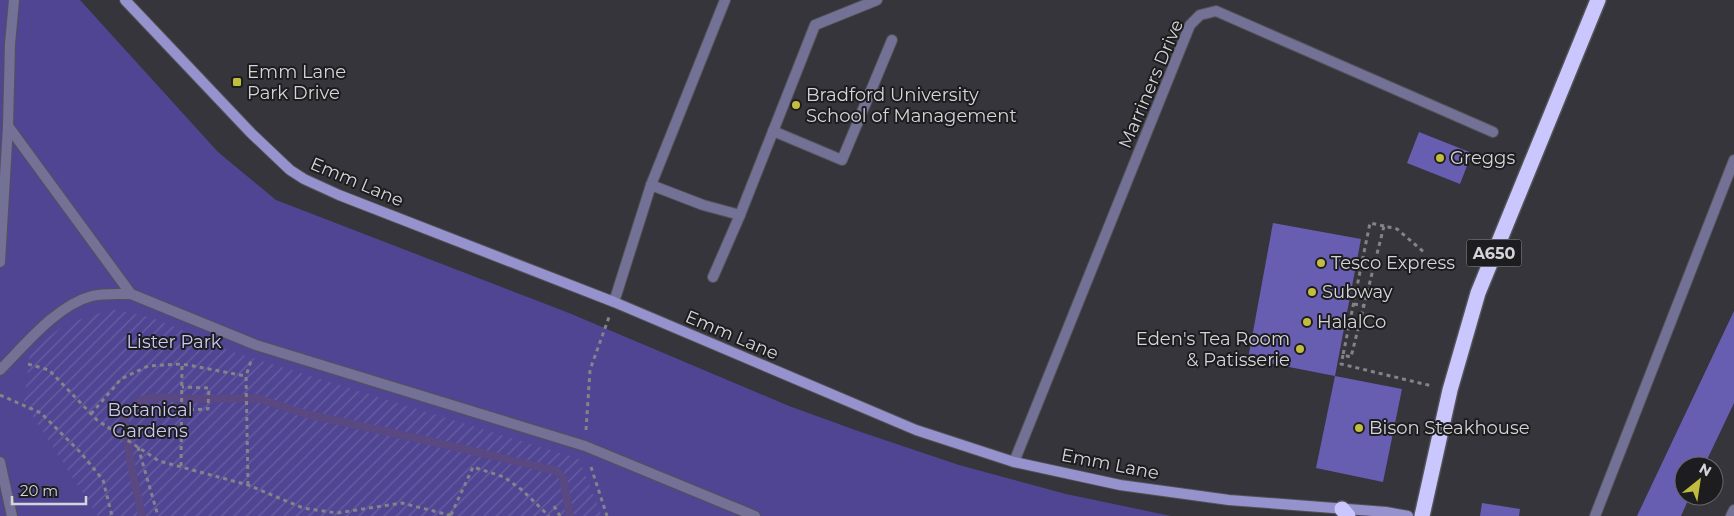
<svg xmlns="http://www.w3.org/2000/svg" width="1734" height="516" font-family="Montserrat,sans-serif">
  <defs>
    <pattern id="garden-furrows" width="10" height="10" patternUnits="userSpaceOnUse" patternTransform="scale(1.25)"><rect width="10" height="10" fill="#504593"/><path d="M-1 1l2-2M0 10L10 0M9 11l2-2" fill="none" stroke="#685fa2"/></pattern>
  </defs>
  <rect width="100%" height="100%" fill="#35353b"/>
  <path fill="#504593" d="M0,0H80L218,152L276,200L569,313L789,406L858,431L959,465L1066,494L1171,516H0Z"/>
  <path fill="url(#garden-furrows)" d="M112,309L153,318L233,352L579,459L602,516H98L24,403L30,351L66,324Z"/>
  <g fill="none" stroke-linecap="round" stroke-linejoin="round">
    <path stroke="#594881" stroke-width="8" d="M142,516L130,460L124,415L141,400L162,397L185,399L256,398L306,414L425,440L557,471L563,478L570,516"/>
  </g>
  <g fill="#685eb1">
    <path d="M1419,132L1472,153L1460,184L1407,163Z"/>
    <path d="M1273,223L1361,239L1335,376L1248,359Z"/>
    <path d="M1734,311V403L1704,466H1684V496H1690L1681,516H1637Z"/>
    <path d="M1335,376L1402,389L1383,482L1316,468Z"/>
    <path d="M1482,503L1520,509L1519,516H1480Z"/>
  </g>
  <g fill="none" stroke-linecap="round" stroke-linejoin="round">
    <defs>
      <g id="lane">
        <path d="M773,131L842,160L892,40"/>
        <path d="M651,185L703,205L740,215L815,25L877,0"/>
        <path d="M713,277L740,215"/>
        <path d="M614,302L651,185L725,0"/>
        <path d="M1595,516L1734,160"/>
      </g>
      <g id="street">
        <path d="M8,126L131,294L256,345L585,446L755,516"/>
        <path d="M0,262L8,126L10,44L14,0"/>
        <path d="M0,370C25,345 57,305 92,296C104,293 119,294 131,294"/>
        <path d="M0,462L12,516"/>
        <path d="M1014,462L1190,25L1200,15L1216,11L1493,132"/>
        <path d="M1731,516L1734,510"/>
      </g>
      <path id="secondary" d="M125,0L251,133L290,170L304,179L339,195L614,302L916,430L1014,462L1120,485L1229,500L1386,512L1408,516"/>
      <g id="highway">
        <path d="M1342,509L1348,516"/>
        <path d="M1422,516L1450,390L1478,293L1598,0"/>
      </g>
    </defs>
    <use href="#lane" stroke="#525257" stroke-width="12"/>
    <use href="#street" stroke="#525257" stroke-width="12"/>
    <use href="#secondary" stroke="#525257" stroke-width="12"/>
    <use href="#highway" stroke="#525257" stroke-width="18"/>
    <g stroke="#838388" stroke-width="3" stroke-dasharray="4 4" stroke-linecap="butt">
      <path d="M1384,226L1370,223L1343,355L1351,357L1384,226L1397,229L1425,253"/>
      <path d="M1362,261L1375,263"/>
      <path d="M1354,304L1364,306"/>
      <path d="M1343,355L1341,364L1432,386"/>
      <path d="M28,364L49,370L97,420L159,461L248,485L303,508L337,513L402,503L453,516"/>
      <path d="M0,395L41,413L81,453L103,480L112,516"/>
      <path d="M182,410L208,409L209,388L182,387"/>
      <path d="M91,414L121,379L148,366L182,364"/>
      <path d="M586,430L590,370L609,317"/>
      <path d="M138,447L158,516"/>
      <path d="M181,466L182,364L246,376"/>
      <path d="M591,467L607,516"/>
      <path d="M248,485L246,376L251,361"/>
      <path d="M554,506L560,516"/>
      <path d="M451,515L473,467L504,477L522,490L549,516"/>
    </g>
    <use href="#lane" stroke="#737196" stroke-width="10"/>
    <use href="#street" stroke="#737196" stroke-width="10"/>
    <use href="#secondary" stroke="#9692cd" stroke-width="10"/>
    <use href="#highway" stroke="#cac7fe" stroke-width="15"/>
  </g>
  <g fill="#c2bd3f" stroke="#1d1d20" stroke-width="2">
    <rect x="232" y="77" width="10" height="10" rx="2.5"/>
    <circle cx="796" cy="105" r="5"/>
    <circle cx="1440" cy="158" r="5"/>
    <circle cx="1321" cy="263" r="5"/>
    <circle cx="1312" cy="292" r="5"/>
    <circle cx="1307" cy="322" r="5"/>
    <circle cx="1300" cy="349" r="5"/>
    <circle cx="1359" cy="428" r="5"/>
  </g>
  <g text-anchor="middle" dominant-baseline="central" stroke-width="4" stroke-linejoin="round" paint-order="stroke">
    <rect fill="#1d1d20" stroke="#9e9ea2" stroke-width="1" x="1466.5" y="239.5" width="55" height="27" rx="4"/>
    <g font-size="16" font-weight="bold" fill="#d5d5d9">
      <text x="1494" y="253">A650</text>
    </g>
    <g font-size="18" fill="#d5d5d9" stroke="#1d1d20" text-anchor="start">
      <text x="247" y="72">Emm Lane<tspan x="247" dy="21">Park Drive</tspan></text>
      <text x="806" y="95">Bradford University<tspan x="806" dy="21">School of Management</tspan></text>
      <text x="1450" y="158">Greggs</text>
      <text x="1331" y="263">Tesco Express</text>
      <text x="1322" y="292">Subway</text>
      <text x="1317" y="322">HalalCo</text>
      <text x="1290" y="339" text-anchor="end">Eden's Tea Room<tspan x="1290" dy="21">&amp; Patisserie</tspan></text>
      <text x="1369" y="428">Bison Steakhouse</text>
    </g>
    <g font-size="18" fill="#d5d5d9" stroke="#1d1d20">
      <text transform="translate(1151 84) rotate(-67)">Marriners Drive</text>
      <text transform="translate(357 182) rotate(23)">Emm Lane</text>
      <text transform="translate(732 335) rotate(23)">Emm Lane</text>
      <text transform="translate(1110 464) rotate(11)">Emm Lane</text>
    </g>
    <g font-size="18" fill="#c9c7f4" stroke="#1d1d20">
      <text x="174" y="342">Lister Park</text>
      <text x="150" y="410">Botanical<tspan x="150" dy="21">Gardens</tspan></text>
    </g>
  </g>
  <g transform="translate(1699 481) rotate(30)"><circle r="24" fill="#1d1d20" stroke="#67676a"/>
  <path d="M0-4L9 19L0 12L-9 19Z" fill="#c2bd3f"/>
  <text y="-8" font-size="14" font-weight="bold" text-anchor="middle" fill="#d5d5d9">N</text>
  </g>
  <path d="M12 496v8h74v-8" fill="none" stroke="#d5d5d9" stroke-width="2.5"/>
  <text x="20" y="496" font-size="15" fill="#d5d5d9" stroke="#1d1d20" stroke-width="4" paint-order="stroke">20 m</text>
</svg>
